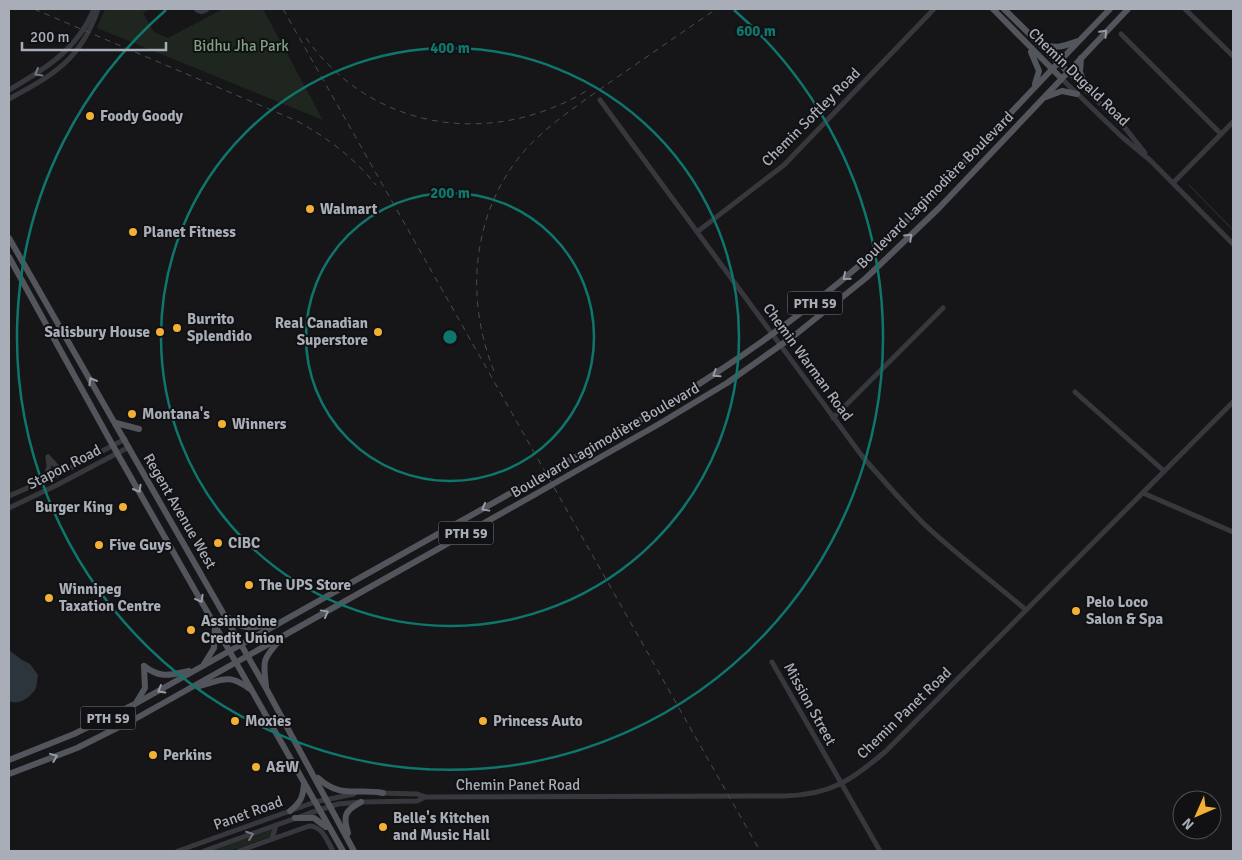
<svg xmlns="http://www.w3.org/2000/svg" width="1242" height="860" font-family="Signika,sans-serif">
  <rect width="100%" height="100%" fill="#161618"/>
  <g fill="#1e261f">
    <path d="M105,9H150L143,13L154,32L168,38L223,9H263L323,120L97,28Z"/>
    <path d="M273,829L270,837L230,851H211Z"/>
  </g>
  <path fill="#2c353c" d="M9,650L22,660L30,664L38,675C37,679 37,684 36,688C31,697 19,706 9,701Z"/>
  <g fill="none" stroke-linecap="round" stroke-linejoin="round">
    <path stroke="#2c353c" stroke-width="1" d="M1189,185L1233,230"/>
    <g stroke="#37383d" stroke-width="5">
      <path d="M196,9C200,13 204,12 207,9"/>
      <path d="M1185,9L1233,56"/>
      <path d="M1121,34L1221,134"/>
      <path d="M1068,72L1126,129L1145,153"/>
      <path d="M1061,78L1121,136L1151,161L1233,244"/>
      <path d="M9,90C45,69 77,50 94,9"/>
      <path d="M9,99C53,75 81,60 98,9"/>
      <path d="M600,100L862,456C882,479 902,502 924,524C956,554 992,581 1026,610"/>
      <path d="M1173,183L1233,122"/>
      <path d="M697,232L784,165L934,9"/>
      <path d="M1075,392L1164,471"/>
      <path d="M833,418L943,308"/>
      <path d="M48,457L56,466L65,470"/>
      <path d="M45,481L49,466L48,457"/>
      <path d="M1143,493L1233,532"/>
      <path d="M9,496L57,475L125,439"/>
      <path d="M9,508L57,485L129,447"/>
      <path d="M772,662L880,851"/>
      <path d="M380,793L417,794L426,797L784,796C831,795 852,780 886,751L1233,402"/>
      <path d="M272,839L276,825"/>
      <path d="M178,851L315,802L354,794"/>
      <path d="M204,851L310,813L338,804L361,802L417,801L425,797"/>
      <path d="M239,851L309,826C323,826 327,841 333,851"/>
    </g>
    <g stroke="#53555c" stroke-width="6">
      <path d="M993,9L1061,78"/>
      <path d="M1004,9L1068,72"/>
      <path d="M1040,43C1055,50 1064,46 1078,41"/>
      <path d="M1031,52L1039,71L1035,84"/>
      <path d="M1081,58L1080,72L1087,91"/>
      <path d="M1046,97L1062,91L1077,94"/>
      <path d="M9,238L267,690L354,851"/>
      <path d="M9,257L117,453L343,851"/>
      <path d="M116,423L139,429"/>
      <path d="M563,464C669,406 770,343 861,264C901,229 937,190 974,152C1019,104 1064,56 1110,9"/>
      <path d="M569,475L659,424L727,383L795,335L866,278L939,208L1128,9"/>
      <path d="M229,618C245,632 254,627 273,624"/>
      <path d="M204,664L214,648L215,627"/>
      <path d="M144,666C161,679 170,675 189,671"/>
      <path d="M199,686C223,680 228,673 250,689"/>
      <path d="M266,686C263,661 262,660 279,641"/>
      <path d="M136,703L145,688L144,666"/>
      <path d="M9,760L74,734L135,704L527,484"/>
      <path d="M9,774L77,748L135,719L534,495"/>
      <path d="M318,778C341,799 356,788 383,793"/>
      <path d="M290,811C301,802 303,797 304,784"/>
      <path d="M295,818H314L326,827"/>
      <path d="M348,833C343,816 344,811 361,802"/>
    </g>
    <g stroke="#4a4c52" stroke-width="1" stroke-dasharray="6 5" stroke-linecap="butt">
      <path d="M34,9L297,121C328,138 354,158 376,185"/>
      <path d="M283,9L760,851"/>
      <path d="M306,38C373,132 493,148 588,90"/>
      <path d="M494,371C464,297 472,210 526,149C550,123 581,103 609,83C645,58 680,34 716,9"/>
    </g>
    <g stroke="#53555c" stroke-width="6">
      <path d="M527,484L563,464"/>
      <path d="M534,495L569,475"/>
    </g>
  </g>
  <defs><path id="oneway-chevron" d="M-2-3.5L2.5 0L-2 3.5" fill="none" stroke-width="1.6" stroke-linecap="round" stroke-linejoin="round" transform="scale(1.25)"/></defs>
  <g stroke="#979ba6">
    <use href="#oneway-chevron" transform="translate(1104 33) rotate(-46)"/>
    <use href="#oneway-chevron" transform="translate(909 237) rotate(-44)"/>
    <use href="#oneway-chevron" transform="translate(846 277) rotate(140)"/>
    <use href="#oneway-chevron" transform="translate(716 374) rotate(147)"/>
    <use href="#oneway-chevron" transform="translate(92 381) rotate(-120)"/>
    <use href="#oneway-chevron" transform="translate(138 489) rotate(60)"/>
    <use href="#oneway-chevron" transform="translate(485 508) rotate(151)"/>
    <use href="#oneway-chevron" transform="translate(200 599) rotate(61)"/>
    <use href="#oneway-chevron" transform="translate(325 613) rotate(-29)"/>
    <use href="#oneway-chevron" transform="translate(161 690) rotate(150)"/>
    <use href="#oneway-chevron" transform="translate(54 757) rotate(-22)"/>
  </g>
  <g stroke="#757881">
    <use href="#oneway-chevron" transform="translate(38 73) rotate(149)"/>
    <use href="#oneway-chevron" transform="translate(250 835) rotate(-20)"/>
  </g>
  <g fill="none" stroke="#0f766e" stroke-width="2.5">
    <circle cx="450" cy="337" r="144"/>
    <circle cx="450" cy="337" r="289"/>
    <path d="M734 10A433 433 0 1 1 166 10"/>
  </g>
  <g fill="#f2b134" stroke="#111113" stroke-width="2">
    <circle cx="90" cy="116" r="5"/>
    <circle cx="310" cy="209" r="5"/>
    <circle cx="133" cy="232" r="5"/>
    <circle cx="177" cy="328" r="5"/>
    <circle cx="160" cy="332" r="5"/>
    <circle cx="378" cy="332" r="5"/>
    <circle cx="132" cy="414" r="5"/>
    <circle cx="222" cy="424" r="5"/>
    <circle cx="123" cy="507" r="5"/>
    <circle cx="218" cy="543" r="5"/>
    <circle cx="99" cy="545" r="5"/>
    <circle cx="249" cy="585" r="5"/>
    <circle cx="49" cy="598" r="5"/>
    <circle cx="1076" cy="611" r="5"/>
    <circle cx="191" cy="630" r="5"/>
    <circle cx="235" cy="721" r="5"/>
    <circle cx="483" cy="721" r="5"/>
    <circle cx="153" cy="755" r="5"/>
    <circle cx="256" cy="767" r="5"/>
    <circle cx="383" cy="827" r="5"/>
  </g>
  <g text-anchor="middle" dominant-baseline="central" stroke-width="4" stroke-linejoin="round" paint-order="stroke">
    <g fill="#111113" stroke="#7b7e86" stroke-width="1">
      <rect x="787.5" y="291.5" width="55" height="23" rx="4"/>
      <rect x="438.5" y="521.5" width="55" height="23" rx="4"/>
      <rect x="80.5" y="706.5" width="55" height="23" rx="4"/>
    </g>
    <g font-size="14" font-weight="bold" fill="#a8adb8">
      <text x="815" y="303">PTH 59</text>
      <text x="466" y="533">PTH 59</text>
      <text x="108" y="718">PTH 59</text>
    </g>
    <g font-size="15" fill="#7fa381" stroke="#111113">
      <text x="241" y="46">Bidhu Jha Park</text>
    </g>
    <g font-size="15" fill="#a8adb8" stroke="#111113">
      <text transform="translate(1079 77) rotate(44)">Chemin Dugald Road</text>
      <text transform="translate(811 117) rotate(-45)">Chemin Softley Road</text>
      <text transform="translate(935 190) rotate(-45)">Boulevard Lagimodière Boulevard</text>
      <text transform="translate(808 362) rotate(54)">Chemin Warman Road</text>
      <text transform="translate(605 440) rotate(-30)">Boulevard Lagimodière Boulevard</text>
      <text transform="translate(64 467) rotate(-27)">Stapon Road</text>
      <text transform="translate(180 511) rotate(60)">Regent Avenue West</text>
      <text transform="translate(810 704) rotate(61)">Mission Street</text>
      <text transform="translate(904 713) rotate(-44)">Chemin Panet Road</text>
      <text x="518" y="785">Chemin Panet Road</text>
      <text transform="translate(248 813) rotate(-20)">Panet Road</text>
    </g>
    <g font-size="15" font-weight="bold" fill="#a8adb8" stroke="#111113" text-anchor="start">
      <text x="100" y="116">Foody Goody</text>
      <text x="320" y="209">Walmart</text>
      <text x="143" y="232">Planet Fitness</text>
      <text x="187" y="319">Burrito<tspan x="187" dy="17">Splendido</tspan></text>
      <text x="368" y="323" text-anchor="end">Real Canadian<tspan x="368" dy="17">Superstore</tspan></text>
      <text x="150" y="332" text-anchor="end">Salisbury House</text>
      <text x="142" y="414">Montana's</text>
      <text x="232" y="424">Winners</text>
      <text x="113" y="507" text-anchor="end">Burger King</text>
      <text x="228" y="543">CIBC</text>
      <text x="109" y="545">Five Guys</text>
      <text x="259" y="585">The UPS Store</text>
      <text x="59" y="589">Winnipeg<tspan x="59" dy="17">Taxation Centre</tspan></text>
      <text x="1086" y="602">Pelo Loco<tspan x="1086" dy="17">Salon &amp; Spa</tspan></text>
      <text x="201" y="621">Assiniboine<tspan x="201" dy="17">Credit Union</tspan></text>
      <text x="245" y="721">Moxies</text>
      <text x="493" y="721">Princess Auto</text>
      <text x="163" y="755">Perkins</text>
      <text x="266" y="767">A&amp;W</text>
      <text x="393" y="818">Belle's Kitchen<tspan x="393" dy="17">and Music Hall</tspan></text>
    </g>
  </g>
  <circle cx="450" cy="337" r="8" fill="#0f766e" stroke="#111113" stroke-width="2.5"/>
  <g font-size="15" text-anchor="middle" font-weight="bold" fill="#0f766e" stroke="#111113" stroke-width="4" stroke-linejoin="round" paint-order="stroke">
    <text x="756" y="36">600 m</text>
    <text x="450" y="53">400 m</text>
    <text x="450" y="198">200 m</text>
  </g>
  <rect width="1242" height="860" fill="none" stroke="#a8adb8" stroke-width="20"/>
  <g transform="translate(1197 815) rotate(225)"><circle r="24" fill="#111113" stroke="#4d4f55"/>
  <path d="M0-4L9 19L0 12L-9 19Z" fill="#f2b134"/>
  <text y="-8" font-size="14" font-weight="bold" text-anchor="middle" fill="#a8adb8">N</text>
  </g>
  <path d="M22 42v8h144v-8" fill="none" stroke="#a8adb8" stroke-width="2.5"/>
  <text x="30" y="42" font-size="15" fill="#a8adb8" stroke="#111113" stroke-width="4" paint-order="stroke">200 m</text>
</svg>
